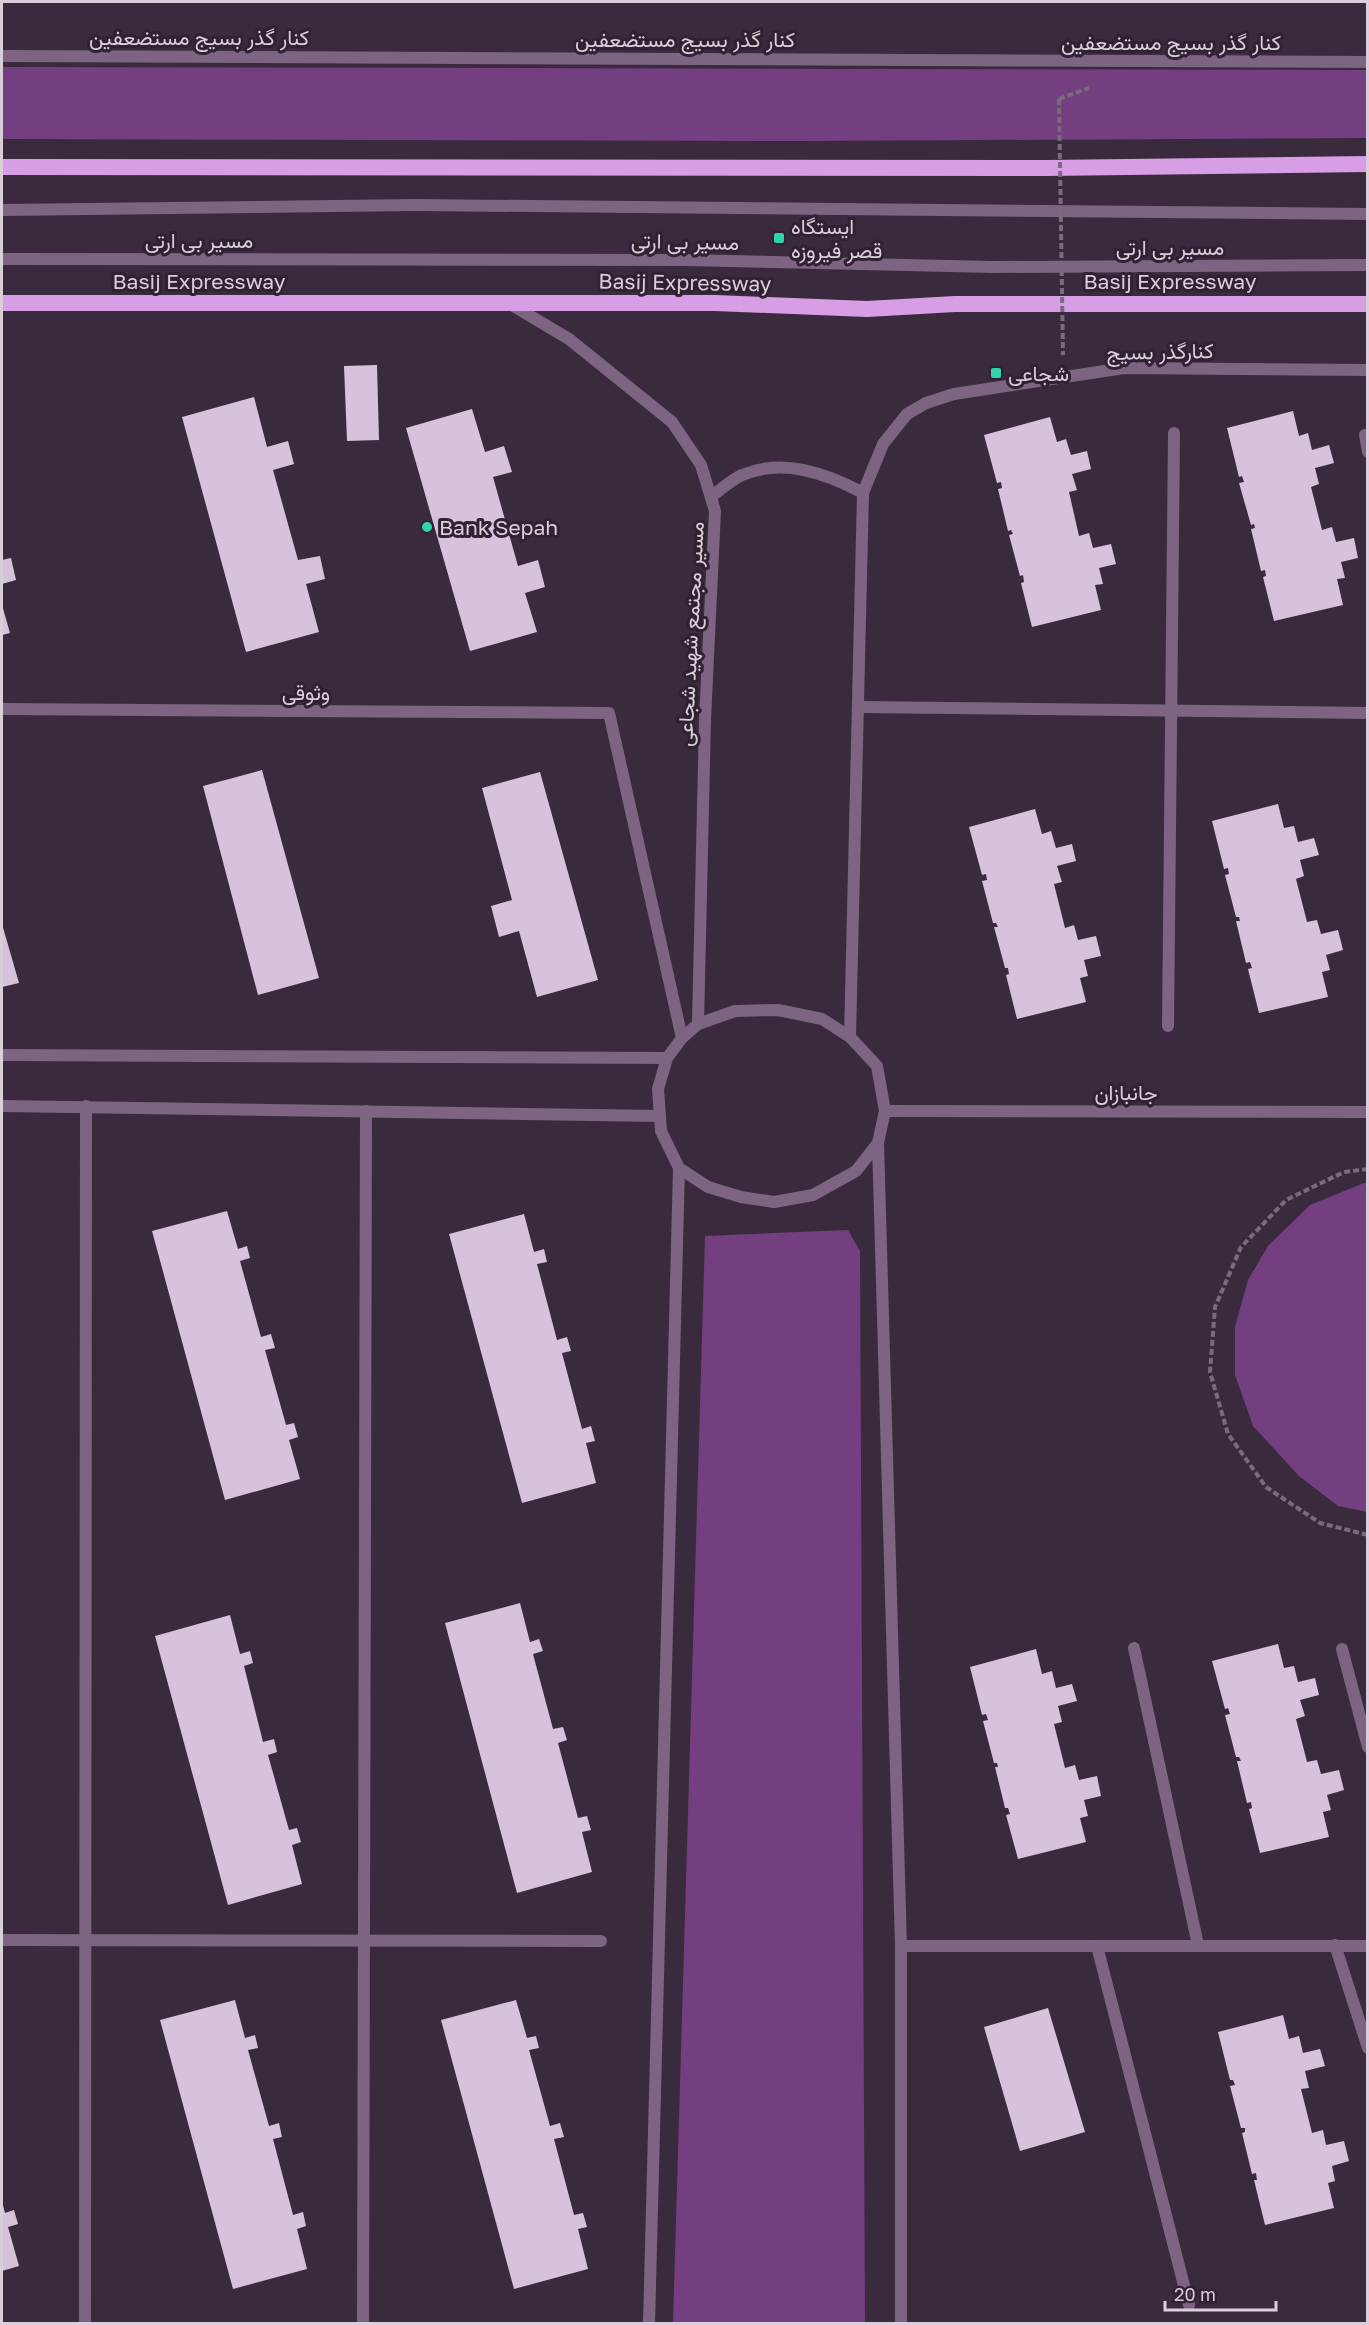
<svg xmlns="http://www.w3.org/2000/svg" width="1369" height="2325" font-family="'Golos Text',Vazirmatn,sans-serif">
  <rect width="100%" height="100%" fill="#3a2a3e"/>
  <g fill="#743f80">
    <path d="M2,67L1367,70V138L806,141L2,139Z"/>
    <path d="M1364,1183H1368L1367,1512L1338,1506L1299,1476L1253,1426L1235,1375V1327L1248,1280L1268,1246L1310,1205Z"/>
    <path d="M848,1230L860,1251L865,2323H673L705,1236Z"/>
  </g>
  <g fill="#d6c3db">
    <path d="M377,365L379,440L347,441L344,366Z"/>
    <path d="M254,397L267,447L288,441L294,464L273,470L298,560L320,556L325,579L306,584L319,632L246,652L182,417Z"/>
    <path d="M472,409L485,452L504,446L512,472L493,477L518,566L538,560L545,587L525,593L537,632L470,651L406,428Z"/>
    <path d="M1293,411L1299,436L1308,433L1312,450L1329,445L1334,463L1315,468L1319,484L1311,487L1322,530L1332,527L1336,542L1354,538L1358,558L1341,562L1345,578L1337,579L1343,605L1274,621L1263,577L1266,576L1265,570L1261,571L1251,529L1255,528L1254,524L1251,525L1239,483L1244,482L1242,476L1239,477L1227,428Z"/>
    <path d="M1050,417L1057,442L1066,439L1071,455L1087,451L1091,469L1072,474L1077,490L1069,492L1079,536L1089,533L1093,548L1111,544L1116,564L1099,568L1103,584L1095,585L1101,610L1032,627L1021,583L1024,582L1023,575L1020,576L1009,535L1013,534L1011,530L1008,531L998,489L1002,488L1001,482L997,483L984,435Z"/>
    <path d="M11,558L16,580L2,584V560Z"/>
    <path d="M2,605L10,633L2,635Z"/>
    <path d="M262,770L319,978L258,995L203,786Z"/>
    <path d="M540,772L598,980L537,997L519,931L499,937L491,906L512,900L482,788Z"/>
    <path d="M1278,804L1284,828L1294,826L1298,842L1314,838L1319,855L1300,860L1304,876L1296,879L1307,922L1317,920L1321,934L1338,930L1343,950L1326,955L1330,970L1322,972L1328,997L1259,1013L1248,969L1252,968L1250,962L1246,963L1236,921H1240L1239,917H1236L1225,875L1229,874L1228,868L1224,869L1212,821Z"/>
    <path d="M1035,809L1042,834L1051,831L1056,848L1072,844L1076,861L1057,866L1062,882L1054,884L1065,928L1074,925L1078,940L1096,936L1101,956L1084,960L1088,976L1080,978L1086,1002L1017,1019L1006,975L1009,974L1008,968H1005L994,927H998L996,923H993L982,881L987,880L986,874L982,875L969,827Z"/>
    <path d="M2,924L19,983L2,987Z"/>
    <path d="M227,1211L238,1249L247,1246L250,1258L240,1261L261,1337L271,1334L275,1348L265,1350L286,1425L294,1423L298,1437L289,1440L300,1479L225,1500L152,1231Z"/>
    <path d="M524,1214L534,1252L544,1249L547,1262L537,1264L557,1340L567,1337L571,1351L562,1353L582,1429L591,1426L595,1441L586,1443L596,1483L522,1503L449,1234Z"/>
    <path d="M520,1603L530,1642L539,1639L543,1651L533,1654L553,1729L563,1727L567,1740L558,1743L578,1818L587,1816L591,1830L582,1832L592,1872L517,1893L445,1623Z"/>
    <path d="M230,1615L240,1654L250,1651L253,1663L244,1666L263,1742L274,1739L277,1752L268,1755L289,1830L297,1828L301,1842L292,1845L302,1884L228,1905L155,1636Z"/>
    <path d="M1278,1644L1284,1668L1294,1666L1298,1682L1315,1678L1319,1695L1300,1700L1305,1716L1296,1719L1307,1762L1317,1760L1321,1774L1339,1770L1344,1790L1327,1795L1331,1810L1323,1812L1329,1837L1260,1853L1249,1809L1252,1808L1251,1802L1247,1803L1237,1761H1241L1239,1757H1236L1225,1715L1230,1714L1228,1708L1225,1709L1212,1661Z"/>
    <path d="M1036,1649L1042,1674L1052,1671L1056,1688L1072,1684L1077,1701L1058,1706L1062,1722L1054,1724L1065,1768L1075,1765L1079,1780L1097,1776L1101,1796L1084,1800L1088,1816L1080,1818L1086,1842L1018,1859L1006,1815L1010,1814L1008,1808H1005L995,1767H998L997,1763H994L983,1721L988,1720L986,1714L982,1715L970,1667Z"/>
    <path d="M235,2000L245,2038L255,2035L258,2048L248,2050L269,2126L279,2123L282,2137L273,2139L293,2215L303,2212L306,2226L297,2229L307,2269L233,2289L160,2020Z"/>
    <path d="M516,2000L527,2038L536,2036L539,2048L529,2050L550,2126L560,2123L564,2137L554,2139L574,2215L583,2213L587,2227L578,2229L588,2269L514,2289L441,2020Z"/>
    <path d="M1048,2008L1085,2132L1020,2151L984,2027Z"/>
    <path d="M1283,2015L1289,2039L1299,2036L1303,2053L1320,2049L1325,2066L1305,2071L1309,2088L1301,2089L1312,2133L1323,2130L1326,2145L1344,2141L1349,2161L1332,2166L1335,2181L1328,2183L1334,2208L1265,2225L1254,2180H1257L1256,2173L1252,2174L1242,2133L1245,2132V2128H1241L1230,2086L1235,2085L1233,2080H1230L1218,2032Z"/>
    <path d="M2,2202L5,2213L14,2210L18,2224L8,2227L19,2266L2,2271Z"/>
  </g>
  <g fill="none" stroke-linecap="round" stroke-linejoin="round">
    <g stroke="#796b7c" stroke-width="4" stroke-dasharray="6 3" stroke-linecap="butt">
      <path d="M1059,99L1089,88"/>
      <path d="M1368,1169L1344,1172L1286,1200L1241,1247L1215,1307L1210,1372L1228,1434L1266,1487L1320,1523L1368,1535"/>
    </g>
    <g stroke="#7d6483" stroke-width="12">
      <path d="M2,210L416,205L1368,214"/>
      <path d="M2,259L684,260L994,267L1368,265"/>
    </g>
    <g stroke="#7d6483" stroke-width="12">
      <path d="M510,304L569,339L672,422L701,465L715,511L705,720L698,1024"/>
      <path d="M1365,435L1368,452"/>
      <path d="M711,497C720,490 731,480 742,475C783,458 826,473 863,493"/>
      <path d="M860,707L1368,713"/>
      <path d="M2,709L609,713L682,1038"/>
      <path d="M778,1010L822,1019L850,1037L877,1066L885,1111L878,1143L856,1171L813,1195L774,1202L741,1197L708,1187L679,1168L661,1131L658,1089L667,1058L682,1038L698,1024L735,1011Z"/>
      <path d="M1168,1026L1174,433"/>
      <path d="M850,1037L863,493L883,444L907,414L926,403L954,394L1124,368L1368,370"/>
      <path d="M2,1055L667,1058"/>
      <path d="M2,1106L660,1116"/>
      <path d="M885,1111L1368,1112"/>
      <path d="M878,1143L901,1946V2324"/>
      <path d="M1134,1648L1198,1945"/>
      <path d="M1342,1649L1368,1747"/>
      <path d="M2,1940L601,1941"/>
      <path d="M1335,1945L1368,2048"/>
      <path d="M901,1946H1368"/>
      <path d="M1097,1946L1189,2305"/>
      <path d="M85,2324L86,1106"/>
      <path d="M363,2324L366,1111"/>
      <path d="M649,2324L679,1168"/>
    </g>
    <path stroke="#7d6483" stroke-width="12" d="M2,56L1368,62"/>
    <g stroke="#d89ee5" stroke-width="16">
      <path d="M2,167L1046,168L1368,164"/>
      <path d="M2,303H715L867,309L955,304H1368"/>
    </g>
    <path stroke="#796b7c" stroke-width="4" stroke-dasharray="6 3" stroke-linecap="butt" d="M1059,99L1063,355"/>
  </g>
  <g fill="#31d4a9" stroke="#302133" stroke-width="2">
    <rect x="773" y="232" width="12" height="12" rx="3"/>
    <rect x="990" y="367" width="12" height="12" rx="3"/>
    <circle cx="427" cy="527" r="6"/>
  </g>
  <g text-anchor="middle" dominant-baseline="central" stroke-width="6" stroke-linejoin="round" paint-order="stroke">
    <g font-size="21" fill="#d9cfdb" stroke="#302133">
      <text x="199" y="37">کنار گذر بسیج مستضعفین</text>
      <text x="685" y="39">کنار گذر بسیج مستضعفین</text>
      <text x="1171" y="42">کنار گذر بسیج مستضعفین</text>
      <text x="199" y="240">مسیر بی ارتی</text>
      <text transform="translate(685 241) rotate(1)">مسیر بی ارتی</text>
      <text x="1170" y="247">مسیر بی ارتی</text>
      <text x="199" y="281">Basij Expressway</text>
      <text x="1170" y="281">Basij Expressway</text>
      <text transform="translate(685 282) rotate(1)">Basij Expressway</text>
      <text transform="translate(1160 351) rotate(-1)">کنارگذر بسیج</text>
      <text transform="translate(690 634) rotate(-87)">مسیر مجتمع شهید شجاعی</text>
      <text x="306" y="692">وثوقی</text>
      <text x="1126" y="1092">جانبازان</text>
    </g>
    <g font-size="21" fill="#d9cfdb" stroke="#302133" text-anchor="start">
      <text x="791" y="226">ایستگاه<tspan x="791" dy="24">قصر فیروزه</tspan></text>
      <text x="1008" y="373">شجاعی</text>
      <text x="439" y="527">Bank Sepah</text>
    </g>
  </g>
  <rect width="1369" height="2325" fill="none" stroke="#d9cfdb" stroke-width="6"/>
  <path d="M1165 2301v9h111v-9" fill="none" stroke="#d9cfdb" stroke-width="3"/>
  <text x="1174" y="2301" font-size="18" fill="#d9cfdb" stroke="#302133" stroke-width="4.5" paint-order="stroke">20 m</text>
</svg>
